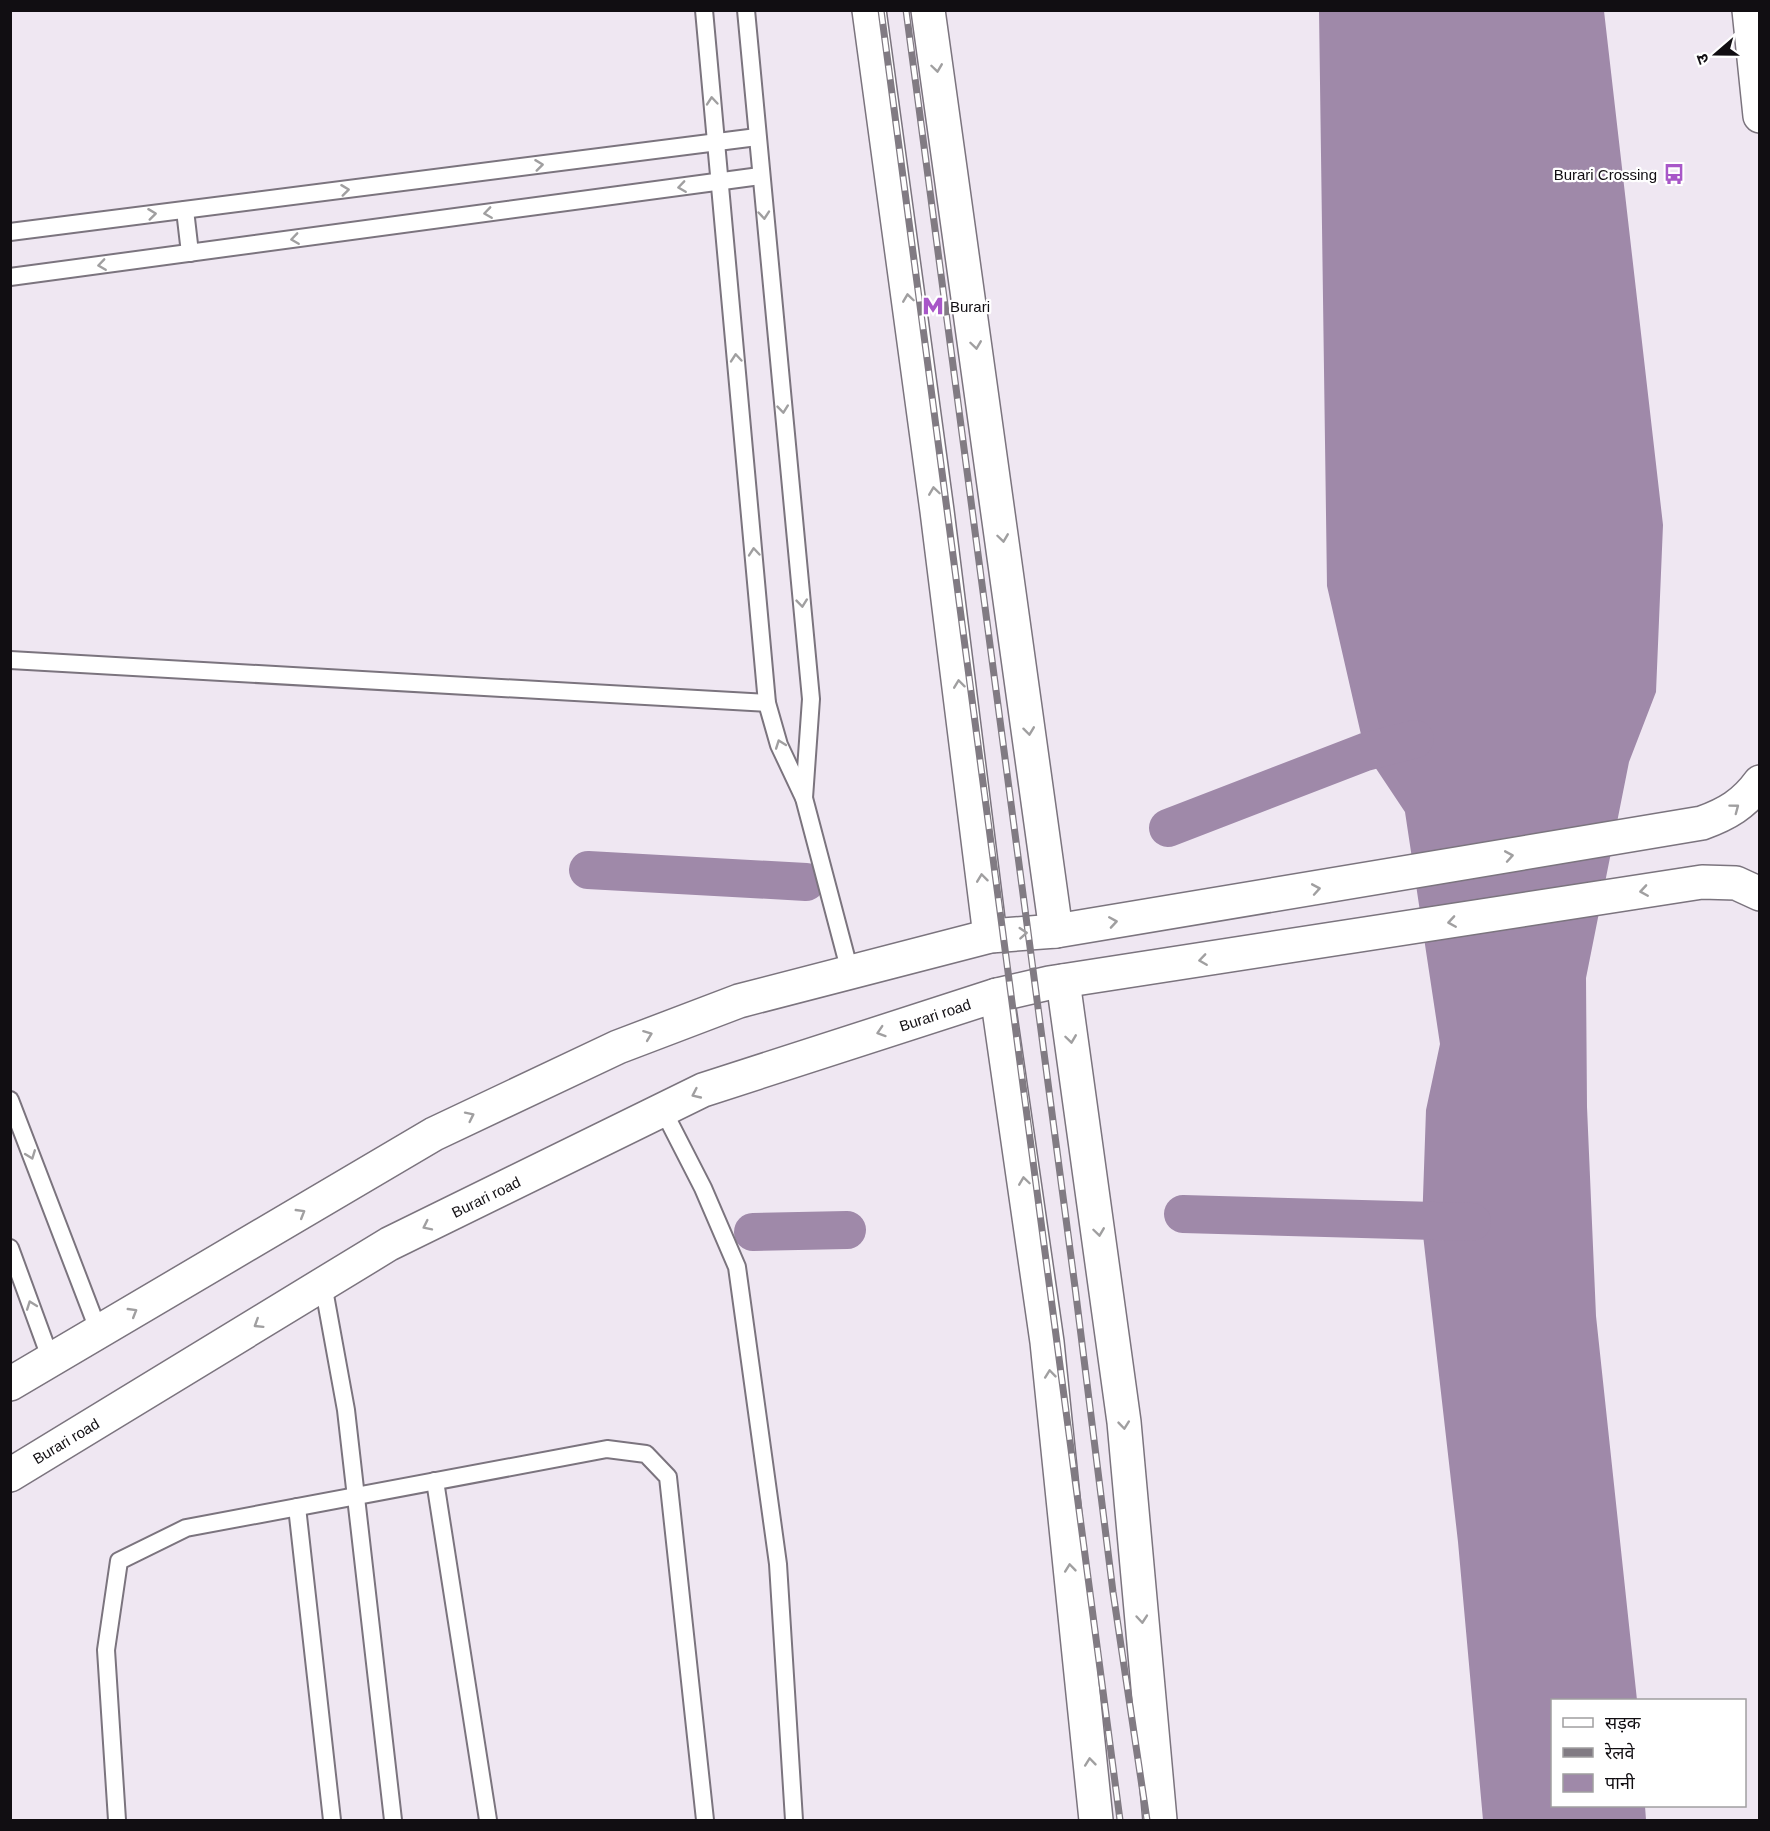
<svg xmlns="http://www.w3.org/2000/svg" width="1770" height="1831" font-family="Arial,'Noto Sans Devanagari',sans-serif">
  <rect width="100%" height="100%" fill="#efe7f2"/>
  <path fill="#9f89a9" d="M1319,11H1604L1663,525L1656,692L1629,762L1586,978L1587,1107L1596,1316L1637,1700H1552V1806H1645L1646,1820H1483L1458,1542L1422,1226L1426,1110L1440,1044L1405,812L1365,752L1327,586Z"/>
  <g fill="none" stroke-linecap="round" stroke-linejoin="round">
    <g stroke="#9f89a9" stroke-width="38">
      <path d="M1168,828L1365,752L1415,739"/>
      <path d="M588,870L806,882"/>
      <path d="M1183,1214L1472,1222"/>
      <path d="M753,1232L847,1230"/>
    </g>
    <defs>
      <g id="service">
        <path d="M704,10L767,703L779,745L804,798L850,972"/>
        <path d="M746,10L811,699L804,798"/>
        <path d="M185,210L190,253"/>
        <path d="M10,232L757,137"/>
        <path d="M10,277L760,176"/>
        <path d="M10,660L767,703"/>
        <path d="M10,1100L99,1332"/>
        <path d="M663,1110L703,1188L737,1267L778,1564L794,1820"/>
        <path d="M10,1248L51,1360"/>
        <path d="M323,1284L346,1410L393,1820"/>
        <path d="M435,1481L488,1820"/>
        <path d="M297,1507L332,1820"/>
        <path d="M117,1820L106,1650L119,1561L186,1528L607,1449L646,1454L668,1477L705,1820"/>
      </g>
      <path id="tertiary" d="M1749,10L1760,116"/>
      <g id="secondary">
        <path d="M869,10L937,511L990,936"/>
        <path d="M928,10L1056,931"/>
        <path d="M1063,981L1124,1422L1160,1820"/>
        <path d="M997,995L1047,1342L1096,1820"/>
        <path d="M10,1384L434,1134L618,1047L739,1001L990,936L1056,931L1702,823C1727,814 1744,804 1760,782"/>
        <path d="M10,1475L389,1244L703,1090L997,995L1049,983L1702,882L1736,883L1760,894"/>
      </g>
    </defs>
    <use href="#service" stroke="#7b747e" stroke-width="20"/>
    <use href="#tertiary" stroke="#7b747e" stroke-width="36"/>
    <use href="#secondary" stroke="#7b747e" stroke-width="36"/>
    <use href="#service" stroke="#fff" stroke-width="16"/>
    <use href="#tertiary" stroke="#fff" stroke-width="33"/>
    <use href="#secondary" stroke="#fff" stroke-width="33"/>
    <defs>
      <g id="rail">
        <path d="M881,10L1120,1820"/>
        <path d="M906,10L1075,1287L1113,1592L1147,1820"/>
      </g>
    </defs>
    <use href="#rail" stroke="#817b83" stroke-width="7"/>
    <use href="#rail" stroke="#fff" stroke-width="4.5" stroke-dasharray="14" stroke-linecap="butt"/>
  </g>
  <defs><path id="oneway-chevron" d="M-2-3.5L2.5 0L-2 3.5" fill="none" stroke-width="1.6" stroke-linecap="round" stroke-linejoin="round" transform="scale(1.5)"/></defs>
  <g stroke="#a09fa0">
    <use href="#oneway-chevron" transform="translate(937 68) rotate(82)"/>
    <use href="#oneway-chevron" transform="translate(712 101) rotate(-95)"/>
    <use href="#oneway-chevron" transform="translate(539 165) rotate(-7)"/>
    <use href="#oneway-chevron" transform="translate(682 187) rotate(172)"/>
    <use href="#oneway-chevron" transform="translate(345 190) rotate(-7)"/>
    <use href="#oneway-chevron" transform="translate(488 213) rotate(172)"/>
    <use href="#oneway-chevron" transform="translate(152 214) rotate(-7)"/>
    <use href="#oneway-chevron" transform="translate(764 215) rotate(85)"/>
    <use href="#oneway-chevron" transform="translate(295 239) rotate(172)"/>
    <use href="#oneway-chevron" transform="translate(102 265) rotate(172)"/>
    <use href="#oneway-chevron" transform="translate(908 298) rotate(-98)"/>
    <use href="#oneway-chevron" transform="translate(976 345) rotate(82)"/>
    <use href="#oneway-chevron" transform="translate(736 358) rotate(-95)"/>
    <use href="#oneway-chevron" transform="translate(783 409) rotate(84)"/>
    <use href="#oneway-chevron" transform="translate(934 491) rotate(-98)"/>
    <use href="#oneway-chevron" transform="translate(1003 538) rotate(82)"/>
    <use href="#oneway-chevron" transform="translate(754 552) rotate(-95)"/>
    <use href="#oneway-chevron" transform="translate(802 603) rotate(84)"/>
    <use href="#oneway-chevron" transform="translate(959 684) rotate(-97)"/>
    <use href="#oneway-chevron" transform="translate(1029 731) rotate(83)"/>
    <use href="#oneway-chevron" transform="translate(780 744) rotate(-110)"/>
    <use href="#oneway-chevron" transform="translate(1735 808) rotate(-37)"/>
    <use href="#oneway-chevron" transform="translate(1509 856) rotate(-10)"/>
    <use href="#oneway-chevron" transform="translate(982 878) rotate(-97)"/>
    <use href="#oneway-chevron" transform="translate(1316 889) rotate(-10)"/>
    <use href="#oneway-chevron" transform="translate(1644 891) rotate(171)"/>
    <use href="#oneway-chevron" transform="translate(1113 922) rotate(-9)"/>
    <use href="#oneway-chevron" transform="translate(1452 922) rotate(171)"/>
    <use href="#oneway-chevron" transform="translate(1023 933) rotate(-4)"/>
    <use href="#oneway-chevron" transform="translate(1203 960) rotate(172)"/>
    <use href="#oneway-chevron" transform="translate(881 1032) rotate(162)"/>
    <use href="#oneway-chevron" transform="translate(648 1035) rotate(-21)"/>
    <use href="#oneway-chevron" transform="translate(1071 1039) rotate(82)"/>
    <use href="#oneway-chevron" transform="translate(696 1094) rotate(155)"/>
    <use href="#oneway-chevron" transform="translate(470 1116) rotate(-26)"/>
    <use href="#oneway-chevron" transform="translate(31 1155) rotate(69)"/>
    <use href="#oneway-chevron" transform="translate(1024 1181) rotate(-98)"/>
    <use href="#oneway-chevron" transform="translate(301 1213) rotate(-31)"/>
    <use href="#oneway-chevron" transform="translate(427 1226) rotate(154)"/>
    <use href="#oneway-chevron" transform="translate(1099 1232) rotate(82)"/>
    <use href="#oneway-chevron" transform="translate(31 1305) rotate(-110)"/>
    <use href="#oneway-chevron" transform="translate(133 1312) rotate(-31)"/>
    <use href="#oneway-chevron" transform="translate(258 1324) rotate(148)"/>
    <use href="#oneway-chevron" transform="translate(1050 1374) rotate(-96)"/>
    <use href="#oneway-chevron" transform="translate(1124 1425) rotate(84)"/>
    <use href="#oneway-chevron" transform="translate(1070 1568) rotate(-96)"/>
    <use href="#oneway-chevron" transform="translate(1142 1619) rotate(85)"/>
    <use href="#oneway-chevron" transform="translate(1090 1762) rotate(-96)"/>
  </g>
  <defs>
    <symbol id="bus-bare" viewBox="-9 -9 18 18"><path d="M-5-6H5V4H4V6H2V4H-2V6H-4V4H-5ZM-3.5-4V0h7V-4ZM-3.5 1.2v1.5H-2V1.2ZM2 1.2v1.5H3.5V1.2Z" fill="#a857c8" stroke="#fff" stroke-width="2.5" paint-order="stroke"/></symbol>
    <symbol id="metro-bare" viewBox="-9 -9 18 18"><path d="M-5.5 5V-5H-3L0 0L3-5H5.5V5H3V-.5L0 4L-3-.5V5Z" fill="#a857c8" stroke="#fff" stroke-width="2.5" paint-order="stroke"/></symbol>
  </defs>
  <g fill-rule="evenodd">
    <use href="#bus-bare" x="1659" y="159" width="30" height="30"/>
    <use href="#metro-bare" x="918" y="291" width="30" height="30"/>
  </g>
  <g text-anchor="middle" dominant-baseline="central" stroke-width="4.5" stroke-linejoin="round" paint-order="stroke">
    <g font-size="15" fill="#110e12" stroke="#fff" text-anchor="end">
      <text x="1657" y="174">Burari Crossing</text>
      <text x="950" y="306" text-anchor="start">Burari</text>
    </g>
    <g font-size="15" fill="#110e12" stroke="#fff">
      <text transform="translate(935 1015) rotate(-18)">Burari road</text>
      <text transform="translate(486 1197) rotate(-26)">Burari road</text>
      <text transform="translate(66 1441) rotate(-31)">Burari road</text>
    </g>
  </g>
  <rect width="1770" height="1831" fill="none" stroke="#110e12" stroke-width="24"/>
  <rect x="1551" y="1699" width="195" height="108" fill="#ffffff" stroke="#a09fa0" stroke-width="1.5"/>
  <rect x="1563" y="1718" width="30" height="9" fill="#ffffff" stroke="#a09fa0" stroke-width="1.5"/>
  <text x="1605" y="1729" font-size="18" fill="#110e12">सड़क</text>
  <rect x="1563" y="1748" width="30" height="9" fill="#817b83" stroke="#a09fa0" stroke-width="1.5"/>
  <text x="1605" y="1759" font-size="18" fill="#110e12">रेलवे</text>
  <rect x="1563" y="1774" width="30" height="18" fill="#9f89a9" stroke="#a09fa0" stroke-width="1.5"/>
  <text x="1605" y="1789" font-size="18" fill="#110e12">पानी</text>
  <g transform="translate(1716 54) rotate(250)" stroke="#ffffff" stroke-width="4.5" paint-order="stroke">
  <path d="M0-4.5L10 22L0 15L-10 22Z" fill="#110e12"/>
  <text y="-9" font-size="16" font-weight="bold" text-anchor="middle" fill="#110e12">उ</text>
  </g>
</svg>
